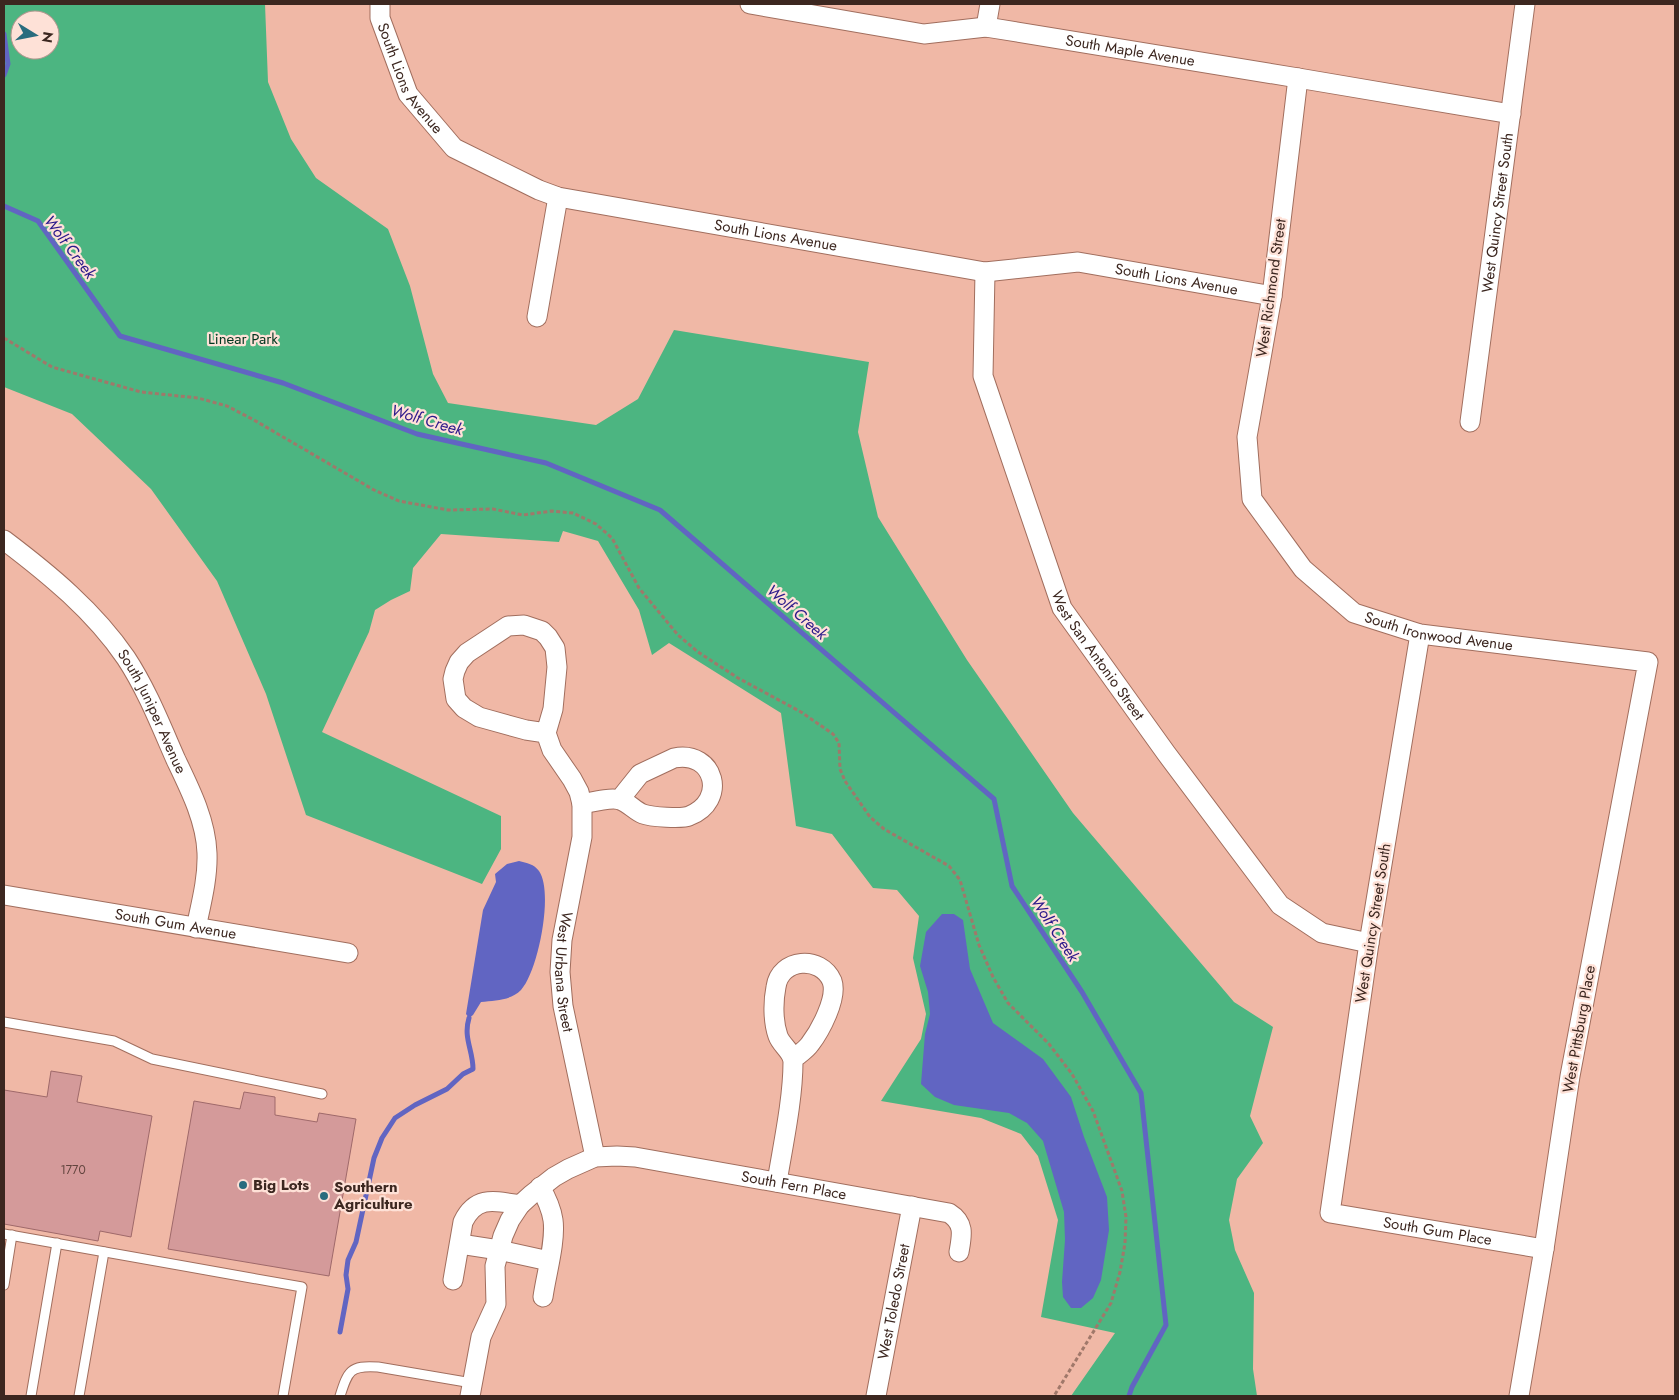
<svg xmlns="http://www.w3.org/2000/svg" width="1679" height="1400" font-family="Jost,sans-serif">
  <rect width="100%" height="100%" fill="#f0b8a6"/>
  <path fill="#4cb581" fill-rule="evenodd" d="M4,4H265L268,82L291,139L316,178L388,229L410,286L433,374L448,403L596,425L638,399L674,330L869,362L858,432L878,517L967,660L1073,813L1234,1002L1273,1027L1250,1116L1263,1143L1237,1179L1229,1220L1235,1250L1254,1293L1253,1369L1257,1396H1071L1115,1333L1041,1317L1058,1220L1038,1156L1021,1134L981,1118L881,1101L921,1039L926,1014L913,958L919,916L897,890L873,888L832,834L796,826L781,713L669,643L652,655L639,610L598,541L563,531L559,542L441,534L413,568L410,591L391,600L375,610L369,632L322,732L501,816V849L482,884L306,815L266,694L217,581L151,489L72,414L4,387ZM20,20H50V50H20Z"/>
  <g fill="#6165c2">
    <path d="M519,861C527,863 534,864 539,871C554,892 538,972 521,990C510,1001 495,1000 481,1002L473,1015L469,1018L466,1014L483,910L496,882L495,874L507,864Z"/>
    <path d="M942,914H954L963,920L970,969L993,1023L1043,1059L1071,1097L1084,1137L1107,1197L1109,1230L1101,1280L1093,1298L1081,1308H1071L1063,1297L1062,1282L1065,1240L1064,1212L1043,1141L1027,1123L1009,1113L954,1105L935,1097L921,1084L925,1034L930,1014L928,992L920,966L926,932Z"/>
  </g>
  <g fill="none" stroke-linecap="round" stroke-linejoin="round">
    <g stroke="#6165c2" stroke-width="5">
      <path d="M4,34L8,64L4,75"/>
      <path d="M4,206L38,221L120,336L283,383L417,434L546,463L660,510L994,799L1012,886L1082,992L1141,1093L1166,1325L1132,1387L1129,1396"/>
      <path d="M340,1332L348,1289L346,1275L348,1260L356,1242L374,1158L382,1138L395,1118L415,1105L447,1089L463,1074L473,1069C473,1050 463,1038 469,1018"/>
    </g>
  </g>
  <g fill="#d49a9a" stroke="#9f696a">
    <path d="M51,1071L82,1076L77,1102L152,1116L131,1237L100,1231L98,1241L4,1224V1090L47,1097Z"/>
    <path d="M244,1092L275,1097V1115L317,1122L319,1113L356,1119L329,1276L168,1249L194,1101L240,1109Z"/>
  </g>
  <g fill="none" stroke-linecap="round" stroke-linejoin="round">
    <defs>
      <g id="lane">
        <path d="M4,1022L114,1041L152,1059L322,1094"/>
        <path d="M4,1234L302,1287L283,1396"/>
        <path d="M4,1285L12,1235"/>
        <path d="M31,1396L57,1243"/>
        <path d="M79,1396L104,1252"/>
        <path d="M340,1396C348,1371 350,1365 378,1367L472,1383"/>
      </g>
      <g id="street">
        <path id="s1" d="M380,4V18L408,94L454,148L539,190L558,197L985,272L1078,262L1272,296"/>
        <path id="s2" d="M750,4L924,34L986,27L1298,78L1511,114"/>
        <path d="M986,27L990,4"/>
        <path id="s3" d="M1298,78L1272,296L1247,437L1252,499L1303,569L1354,613L1420,634L1648,662L1570,1076L1544,1249L1519,1396"/>
        <path id="s4" d="M985,272L983,376L1062,608L1166,753L1280,905L1322,933L1369,943"/>
        <path d="M537,317L558,197"/>
        <path id="s5" d="M1470,422L1525,4"/>
        <path id="s6" d="M4,540C49,574 94,611 126,658C147,690 161,726 176,760C190,789 206,821 207,853C208,878 201,904 196,928"/>
        <path id="s7" d="M1420,634L1369,943L1330,1213L1544,1249"/>
        <path id="s8" d="M546,733L526,730L479,717L464,708L456,699L453,679L455,671L459,662L467,653L508,626L524,625L542,631L548,637L555,648L557,667L553,709L546,733L552,750L572,779L579,792L582,804V837L562,940L560,972L563,1006L595,1157"/>
        <path d="M582,804C592,802 612,797 620,800C629,803 635,811 643,814C651,817 682,819 689,816C728,801 715,750 674,758L640,774L620,799"/>
        <path id="s9" d="M4,895L348,953"/>
        <path d="M777,1182C783,1145 793,1099 793,1062C793,1052 781,1045 778,1036C773,1022 773,1002 776,987C780,958 821,955 832,981C838,998 820,1031 810,1044C806,1050 799,1054 793,1059"/>
        <path d="M540,1187C546,1197 551,1207 553,1220C556,1241 546,1275 543,1297"/>
        <path d="M460,1244L499,1250L549,1261"/>
        <path d="M453,1280L463,1222C476,1195 495,1201 520,1205"/>
        <path id="s10" d="M470,1396L481,1337L496,1304L495,1266L503,1236L510,1220L520,1205L531,1195L554,1177L568,1169L595,1157L617,1156L635,1157L949,1213C965,1223 962,1235 959,1252"/>
        <path id="s11" d="M876,1396L912,1206"/>
      </g>
    </defs>
    <use href="#lane" stroke="#a16e5e" stroke-width="11"/>
    <use href="#street" stroke="#a16e5e" stroke-width="21"/>
    <path stroke="#a0786a" stroke-width="3" stroke-dasharray="4 2.5" stroke-linecap="butt" d="M4,338L52,367L141,392L198,398L227,406L254,420L374,490L399,501L448,510L493,509L523,515L552,511L573,513L596,524L612,538L639,588L678,635L698,652L738,678L801,712L833,734L839,743L840,769L845,781L870,817L884,829L949,866L960,880L979,945L993,977L1008,1003L1049,1044L1072,1074L1093,1111L1122,1191L1126,1217L1125,1243L1120,1272L1111,1303L1054,1396"/>
    <use href="#lane" stroke="#fff" stroke-width="9"/>
    <use href="#street" stroke="#fff" stroke-width="19"/>
  </g>
  <g fill="#296c7e" stroke="#fee1d7" stroke-width="2">
    <circle cx="243" cy="1185" r="5"/>
    <circle cx="324" cy="1196" r="5"/>
  </g>
  <g text-anchor="middle" dominant-baseline="central" stroke-width="4.5" stroke-linejoin="round" paint-order="stroke">
    <g font-size="12" fill="#62443e">
      <text x="73" y="1170">1770</text>
    </g>
    <g font-size="15" fill="#3c2720" stroke="#fee1d7">
      <text stroke="none"><textPath href="#s2" startOffset="385">South Maple Avenue</textPath></text>
      <text stroke="none"><textPath href="#s1" startOffset="82">South Lions Avenue</textPath></text>
      <text stroke="none"><textPath href="#s5" startOffset="211">West Quincy Street South</textPath></text>
      <text stroke="none"><textPath href="#s1" startOffset="502">South Lions Avenue</textPath></text>
      <text stroke="none"><textPath href="#s1" startOffset="908">South Lions Avenue</textPath></text>
      <text transform="translate(1271 288) rotate(-82)">West Richmond Street</text>
      <text stroke="none"><textPath href="#s3" startOffset="666">South Ironwood Avenue</textPath></text>
      <text stroke="none"><textPath href="#s4" startOffset="408">West San Antonio Street</textPath></text>
      <text stroke="none"><textPath href="#s6" startOffset="230">South Juniper Avenue</textPath></text>
      <text transform="translate(1373 923) rotate(-81)">West Quincy Street South</text>
      <text stroke="none"><textPath href="#s9" startOffset="174">South Gum Avenue</textPath></text>
      <text stroke="none"><textPath href="#s8" startOffset="591">West Urbana Street</textPath></text>
      <text transform="translate(1579 1029) rotate(-80)">West Pittsburg Place</text>
      <text stroke="none"><textPath href="#s10" startOffset="492">South Fern Place</textPath></text>
      <text stroke="none"><textPath href="#s7" startOffset="695">South Gum Place</textPath></text>
      <text stroke="none"><textPath href="#s11" startOffset="96">West Toledo Street</textPath></text>
    </g>
    <g font-size="15" fill="#00361f" stroke="#fee1d7">
      <text x="243" y="339">Linear Park</text>
    </g>
    <g font-size="15" font-weight="bold" fill="#3c2720" stroke="#fee1d7" text-anchor="start">
      <text x="253" y="1185">Big Lots</text>
      <text x="334" y="1187">Southern<tspan x="334" dy="17">Agriculture</tspan></text>
    </g>
    <g font-size="16" font-style="italic" fill="#2b188a" stroke="#fee1d7">
      <text transform="translate(70 247) rotate(53)">Wolf Creek</text>
      <text transform="translate(427 420) rotate(16)">Wolf Creek</text>
      <text transform="translate(797 612) rotate(41)">Wolf Creek</text>
      <text transform="translate(1055 929) rotate(57)">Wolf Creek</text>
    </g>
  </g>
  <rect width="1679" height="1400" fill="none" stroke="#3c2720" stroke-width="10"/>
  <g transform="translate(35 35) rotate(100)"><circle r="24" fill="#fee1d7" stroke="#b0978e"/>
  <path d="M0-4L9 19L0 12L-9 19Z" fill="#296c7e"/>
  <text y="-8" font-size="14" font-weight="bold" text-anchor="middle" fill="#3c2720">N</text>
  </g>
</svg>
